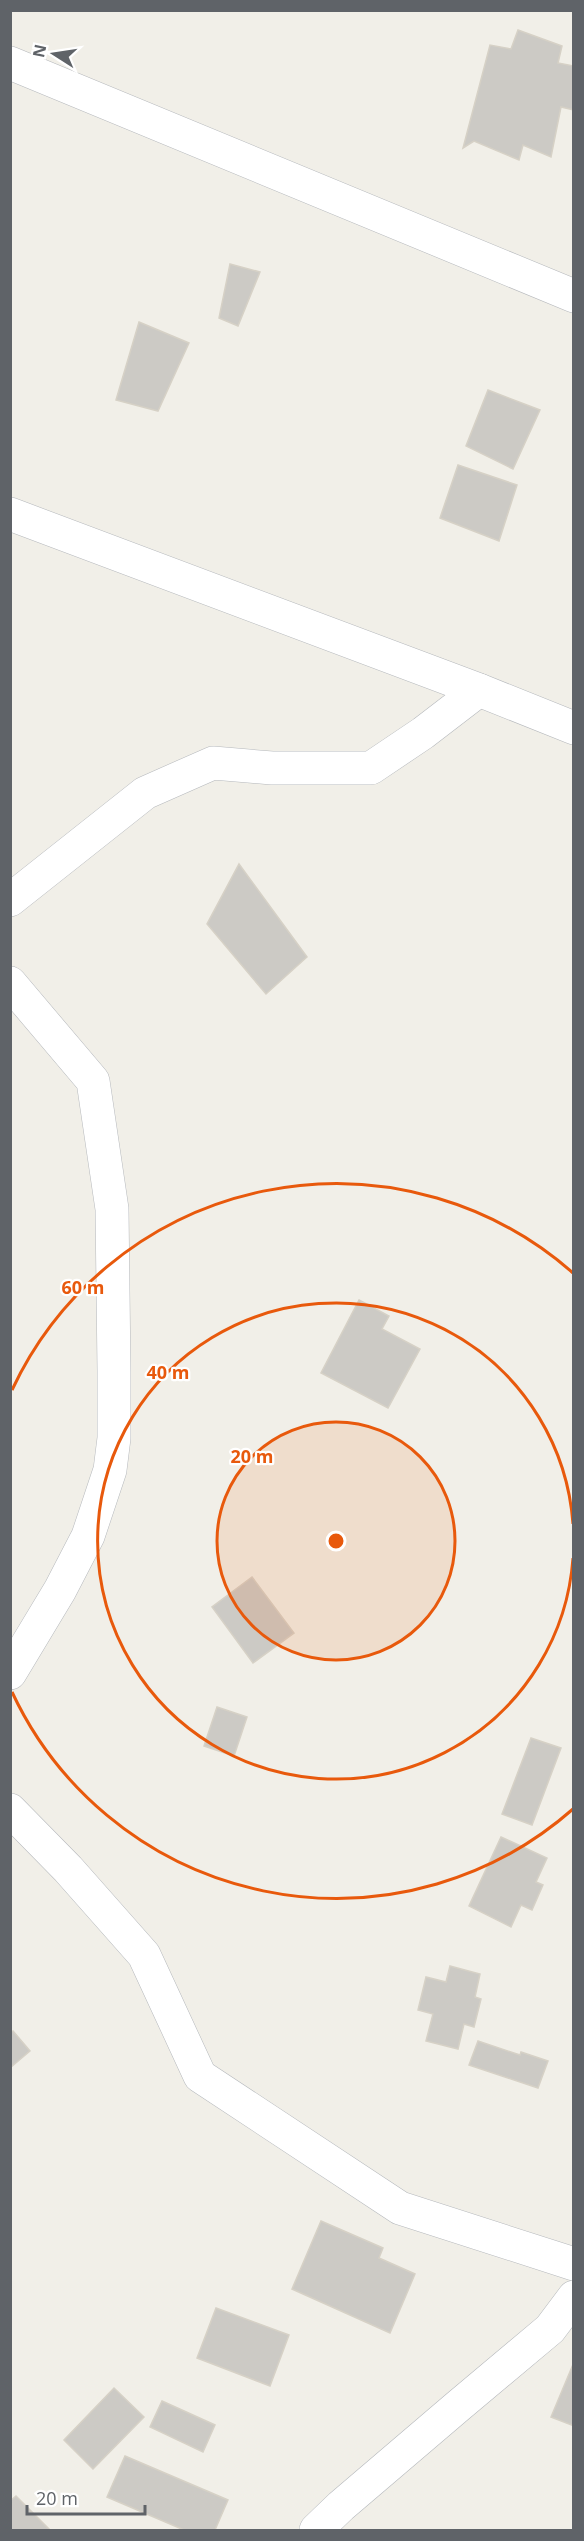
<svg xmlns="http://www.w3.org/2000/svg" width="584" height="2541" font-family="'Open Sans',sans-serif">
  <rect width="100%" height="100%" fill="#f1efe8"/>
  <g fill="#cccac5" stroke="#d6d1c6" stroke-width="1.5">
    <path d="M518,30L562,46L558,63L574,66V110L561,107L551,157L523,145L519,160L474,141L463,148L490,45L511,49Z"/>
    <path d="M230,264L260,272L238,326L219,318Z"/>
    <path d="M139,322L189,343L158,411L116,400Z"/>
    <path d="M488,390L540,410L513,469L466,446Z"/>
    <path d="M458,465L517,485L499,541L440,518Z"/>
    <path d="M239,864L307,957L266,994L207,924Z"/>
    <path d="M359,1300L389,1316L382,1329L420,1349L388,1408L321,1373Z"/>
    <path d="M252,1577L294,1633L253,1663L212,1607Z"/>
    <path d="M217,1707L247,1717L234,1756L204,1746Z"/>
    <path d="M531,1738L561,1748L532,1825L502,1814Z"/>
    <path d="M501,1837L547,1858L536,1882L543,1885L532,1910L521,1905L511,1927L469,1906Z"/>
    <path d="M450,1966L480,1974L475,1997L481,1999L474,2027L464,2024L458,2049L426,2041L433,2014L418,2010L426,1977L446,1982Z"/>
    <path d="M13,2031L30,2051L10,2068V2033Z"/>
    <path d="M478,2041L520,2055L521,2052L548,2061L538,2088L469,2065Z"/>
    <path d="M321,2221L383,2248L379,2258L415,2274L390,2333L292,2289Z"/>
    <path d="M216,2308L289,2335L270,2386L197,2358Z"/>
    <path d="M574,2362V2426L551,2417Z"/>
    <path d="M114,2388L144,2417L93,2469L64,2440Z"/>
    <path d="M162,2401L215,2425L203,2452L150,2427Z"/>
    <path d="M125,2456L228,2500L215,2530H184L107,2497Z"/>
    <path d="M16,2496L50,2530H10V2501Z"/>
  </g>
  <g fill="none" stroke-linecap="round" stroke-linejoin="round">
    <defs>
      <g id="minor">
        <path d="M10,63L574,296"/>
        <path d="M10,514L479,690L574,728"/>
        <path d="M10,900L145,793L213,763L272,768H371L423,733L479,690"/>
        <path d="M10,983L93,1081L112,1209L114,1371V1438L110,1470L88,1536L60,1590L10,1673"/>
        <path d="M10,1810L68,1869L144,1955L200,2076L400,2208L574,2264"/>
        <path d="M316,2530L341,2506L457,2407L550,2329L574,2297"/>
      </g>
    </defs>
    <use href="#minor" stroke="#b5b8bc" stroke-width="34"/>
    <use href="#minor" stroke="#fff" stroke-width="33"/>
  </g>
  <circle cx="336" cy="1541" r="119" fill="#e8590c" fill-opacity=".12"/>
  <g fill="none" stroke="#e8590c" stroke-width="3">
    <circle cx="336" cy="1541" r="119"/>
    <path d="M573 1558A238 238 0 1 1 573 1524"/>
    <path d="M573 1809A358 358 0 0 1 12 1692M12 1390A358 358 0 0 1 573 1273"/>
  </g>
  <circle cx="336" cy="1541" r="9" fill="#e8590c" stroke="#fff" stroke-width="3"/>
  <g font-size="18" text-anchor="middle" font-weight="bold" fill="#e8590c" stroke="#fff" stroke-width="4.5" stroke-linejoin="round" paint-order="stroke">
    <text x="83" y="1294">60 m</text>
    <text x="168" y="1379">40 m</text>
    <text x="252" y="1463">20 m</text>
  </g>
  <rect width="584" height="2541" fill="none" stroke="#5f6368" stroke-width="24"/>
  <g transform="translate(54 54) rotate(282)" stroke="#ffffff" stroke-width="4.5" paint-order="stroke">
  <path d="M0-4.5L10 22L0 15L-10 22Z" fill="#5f6368"/>
  <text y="-9" font-size="16" font-weight="bold" text-anchor="middle" fill="#5f6368">N</text>
  </g>
  <path d="M27 2505v9h118v-9" fill="none" stroke="#5f6368" stroke-width="3"/>
  <text x="36" y="2505" font-size="18" fill="#5f6368" stroke="#ffffff" stroke-width="4.5" paint-order="stroke">20 m</text>
</svg>
